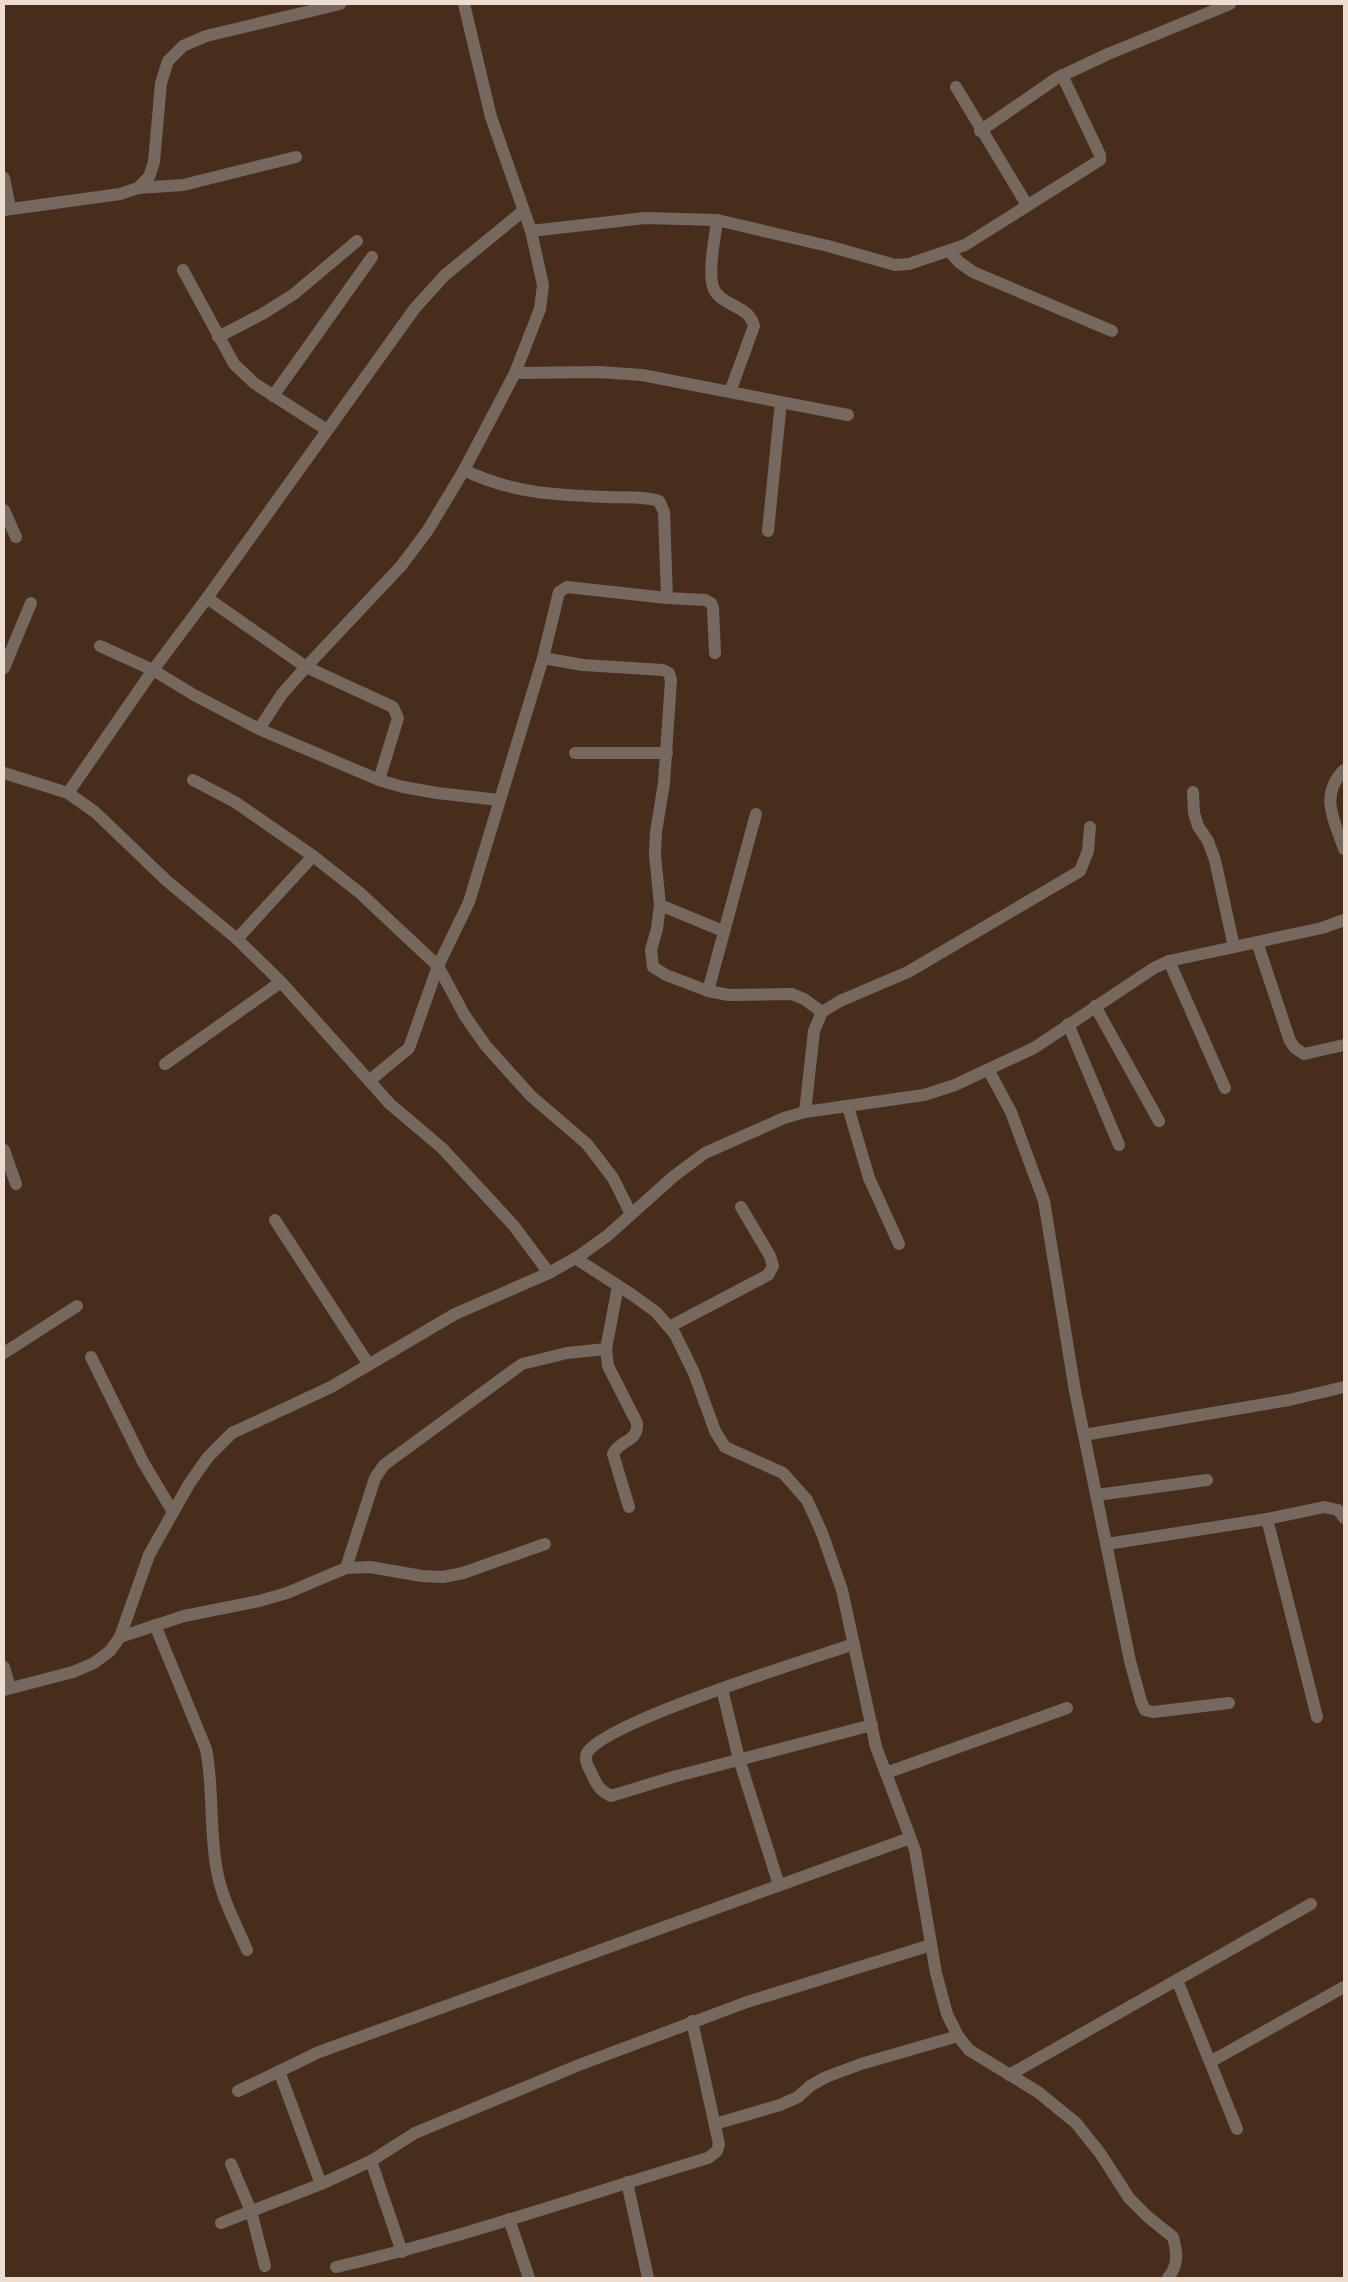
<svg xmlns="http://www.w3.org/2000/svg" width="1348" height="2282" font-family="'Fira Sans Condensed',sans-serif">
  <rect width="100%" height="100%" fill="#482e1a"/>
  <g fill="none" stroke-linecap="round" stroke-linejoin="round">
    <g stroke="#75685e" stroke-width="12">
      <path d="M956,87L1027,205"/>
      <path d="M980,131L1057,78L1108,54L1230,4"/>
      <path d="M4,178L10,208"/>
      <path d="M138,188L183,185L296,157"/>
      <path d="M4,210L120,194L138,188L149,177L154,162L161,83L168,61L183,46L206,36L340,4"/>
      <path d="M717,220C715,239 708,269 713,287C719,306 750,305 754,326L730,392"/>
      <path d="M531,231L645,218L717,220L828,246L895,265L909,264L965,245L1100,160V155L1062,75"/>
      <path d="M949,251L959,262L973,272L1112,331"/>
      <path d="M183,270L234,364L254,383L327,430"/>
      <path d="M218,337L264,313L294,294L357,241"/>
      <path d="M515,373L599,372L642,375L848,415"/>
      <path d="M273,396L372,257"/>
      <path d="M464,470C511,493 554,495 606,497C623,498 643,496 659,501L664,512L667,598"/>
      <path d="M4,510L16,537"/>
      <path d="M768,531L781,402"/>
      <path d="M207,598L306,667L393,707L398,718L379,780"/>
      <path d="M100,646L153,670L194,695L259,729L379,780L403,787L437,793L499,800"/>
      <path d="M543,658L583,665L663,670L669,673L671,680L664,783L656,832L655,855L660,905L657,929L651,950L653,967L666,975L708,991L729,995L792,994L804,999L822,1012"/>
      <path d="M4,668L31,603"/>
      <path d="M259,729L282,694L306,667L401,566L428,530L464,470L515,373L540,309L543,285L531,231L491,117L464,4"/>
      <path d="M575,753H667"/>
      <path d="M1344,770C1319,796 1334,819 1344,849"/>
      <path d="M4,773L68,793L95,812L167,881L237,939L281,982L390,1104L442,1148L514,1226L549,1273"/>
      <path d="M193,780L235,802L313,856L360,893L438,966L465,1016L486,1046L531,1096L587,1144L613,1178L631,1214"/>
      <path d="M1193,792L1194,813L1198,826L1208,841L1215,860L1234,947"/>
      <path d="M68,793L153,670L207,598L415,308L445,275L523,211"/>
      <path d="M660,905L723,931"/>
      <path d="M237,939L313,856"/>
      <path d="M1257,942L1290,1041L1295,1048L1304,1054L1344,1045"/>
      <path d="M1169,961L1225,1088"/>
      <path d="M708,991L756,814"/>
      <path d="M1095,1006L1159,1121"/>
      <path d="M1068,1024L1119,1145"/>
      <path d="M165,1064L281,982"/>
      <path d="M989,1071L1011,1112L1044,1201L1075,1391L1130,1661L1141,1701L1145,1710L1153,1712L1229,1703"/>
      <path d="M369,1081L409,1048L438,966L469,902L543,658L559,592L567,587L667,598L705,600L711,603L713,608L715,653"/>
      <path d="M848,1107L869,1178L899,1244"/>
      <path d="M805,1112L814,1031L822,1012L840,1001L908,972L1080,871L1088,851L1090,827"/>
      <path d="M4,1150L16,1184"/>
      <path d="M275,1220L369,1365"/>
      <path d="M575,1258L631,1294L656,1312L675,1334L694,1373L715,1431L725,1447L783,1473L807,1500L822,1533L842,1590L876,1747L915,1850L936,1973L947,2014L958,2036L969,2050L1038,2092L1076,2123L1100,2153L1129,2198L1148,2217L1173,2237C1177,2252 1179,2265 1168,2278"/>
      <path d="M618,1286L606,1349L608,1366L637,1423C639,1442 619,1440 613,1454L629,1507"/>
      <path d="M669,1327L768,1275L773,1266L770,1256L741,1207"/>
      <path d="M4,1353L77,1306"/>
      <path d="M91,1357L143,1462L173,1512"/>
      <path d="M1084,1435L1289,1400L1344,1387"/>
      <path d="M1097,1495L1207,1480"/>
      <path d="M1267,1519L1317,1717"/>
      <path d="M1107,1544L1267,1519L1324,1507L1338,1510L1344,1518"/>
      <path d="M346,1568L375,1478L384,1465L522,1364L567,1353L606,1349"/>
      <path d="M155,1625L206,1749C214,1789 209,1831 217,1871C222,1899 236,1924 247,1950"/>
      <path d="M120,1637L184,1616L259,1601L287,1593L346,1568L370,1567L422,1576L443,1577L463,1573L545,1544"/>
      <path d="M854,1644C810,1659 604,1722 587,1753C584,1760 588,1767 592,1774C596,1784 600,1791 611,1796L673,1777L872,1725"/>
      <path d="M4,1667L10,1688"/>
      <path d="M722,1689L739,1759L779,1885"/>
      <path d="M4,1690L73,1672L94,1663L110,1651L120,1637L149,1555L189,1484L208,1457L232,1433L331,1387L455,1314L549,1273L579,1256L607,1236L674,1176L705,1153L784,1118L805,1112L924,1095L955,1085L1034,1048L1154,968L1169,961L1322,928L1344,920"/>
      <path d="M886,1773L1067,1708"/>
      <path d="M1177,1980L1237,2129"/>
      <path d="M1210,2062L1344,1987"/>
      <path d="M279,2071L321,2184"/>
      <path d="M1009,2075L1311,1904"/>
      <path d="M238,2091L319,2052L910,1838"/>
      <path d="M715,2124L780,2105L798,2097L810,2086L826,2077L861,2064L958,2036"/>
      <path d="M371,2161L402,2252"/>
      <path d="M231,2164L251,2211L265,2266"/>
      <path d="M627,2182L648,2278"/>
      <path d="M509,2219L529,2278"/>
      <path d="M221,2223L321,2184L371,2161L415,2133L579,2065L747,2002L931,1945"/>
      <path d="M336,2267C462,2238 584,2195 708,2158L717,2151L719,2144L692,2021"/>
    </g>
  </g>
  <rect width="1348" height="2282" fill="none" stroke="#eddcd0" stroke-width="10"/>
</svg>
